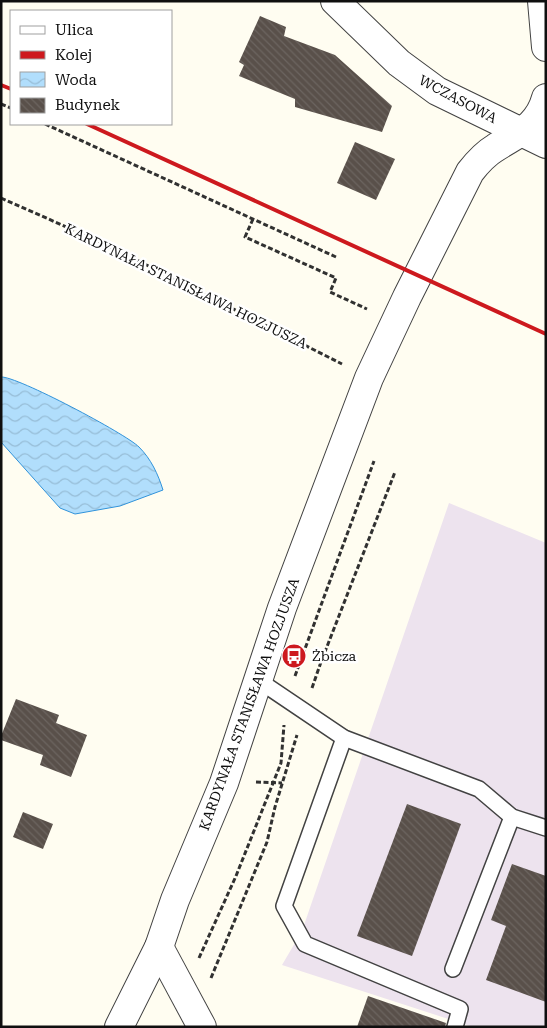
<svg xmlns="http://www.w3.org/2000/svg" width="547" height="1028" font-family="'Roboto Serif',serif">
  <defs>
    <pattern id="water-waves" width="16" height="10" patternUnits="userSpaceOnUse" patternTransform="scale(1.25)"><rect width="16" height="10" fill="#b1defc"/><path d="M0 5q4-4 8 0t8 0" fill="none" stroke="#97bdd7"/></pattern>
    <pattern id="building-back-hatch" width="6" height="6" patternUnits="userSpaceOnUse" patternTransform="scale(1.25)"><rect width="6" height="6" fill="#59504a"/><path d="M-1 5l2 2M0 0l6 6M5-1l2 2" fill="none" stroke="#6c6560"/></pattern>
  </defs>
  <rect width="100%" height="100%" fill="#fffdf1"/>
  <path fill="#ede3ee" d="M449,503L546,543V1027H473L282,965L302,931Z"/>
  <path fill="url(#water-waves)" stroke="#3193da" d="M1,377C17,376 126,434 139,447C151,459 158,474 163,490L120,506L75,514L60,508L1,442Z"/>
  <g fill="url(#building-back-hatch)">
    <path d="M260,16L286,27L284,36L335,55L392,106L382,132L295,107V99L239,76L244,65L239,62Z"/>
    <path d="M355,142L395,159L376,200L337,183Z"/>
    <path d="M16,699L59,715L56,723L87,735L71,777L40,765L43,755L1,740V736Z"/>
    <path d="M407,804L461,824L412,956L357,936Z"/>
    <path d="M23,812L53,824L43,849L13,837Z"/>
    <path d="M512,864L546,876V1002L486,980L506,926L491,920Z"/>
    <path d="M368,996L446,1023L445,1027H357Z"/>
  </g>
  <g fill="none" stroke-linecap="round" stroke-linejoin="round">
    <defs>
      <g id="service">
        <path d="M258,680L344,738L479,789L512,817L546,828"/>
        <path d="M344,738L284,906L305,944L460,1009L455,1027"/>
        <path d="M453,969L512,817"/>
      </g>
      <g id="minor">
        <path d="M335,1L399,63L437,91L546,144"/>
        <path d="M542,1L546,47"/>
        <path d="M159,947L202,1027"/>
        <path d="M119,1027L159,947L175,900L224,783L282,608L369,378L407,297L470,172C477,163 485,154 495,148C518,133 538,127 546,98"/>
      </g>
    </defs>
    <use href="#service" stroke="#424242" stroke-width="18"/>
    <use href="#minor" stroke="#424242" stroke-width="30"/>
    <g stroke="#313131" stroke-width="3" stroke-dasharray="5 2.5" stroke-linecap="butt">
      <path d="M1,104L11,108"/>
      <path d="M45,124L336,257"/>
      <path d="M1,198L105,244L342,364"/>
      <path d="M253,219L245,237L336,278L330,292L367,309"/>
      <path d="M295,676L374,461"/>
      <path d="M312,688L321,662L395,472"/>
      <path d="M256,782L282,783"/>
      <path d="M199,958L236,876L281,763L284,725"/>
      <path d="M211,978L267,842L275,807L297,735"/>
    </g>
    <use href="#service" stroke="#fff" stroke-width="15"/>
    <use href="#minor" stroke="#fff" stroke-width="28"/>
    <g stroke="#cd191e" stroke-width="4">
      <path d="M1,85L11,89"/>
      <path d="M87,124L546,334"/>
    </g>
  </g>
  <defs>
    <symbol id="bus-disc" viewBox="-11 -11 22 22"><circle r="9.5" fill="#cd191e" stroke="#fff"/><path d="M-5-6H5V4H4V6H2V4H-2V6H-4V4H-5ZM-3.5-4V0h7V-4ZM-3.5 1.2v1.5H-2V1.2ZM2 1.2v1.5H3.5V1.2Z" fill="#fff"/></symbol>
  </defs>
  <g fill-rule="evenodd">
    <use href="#bus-disc" x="280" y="642" width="28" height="28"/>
  </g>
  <g text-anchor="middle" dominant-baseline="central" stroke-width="5" stroke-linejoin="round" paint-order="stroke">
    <g font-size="14" fill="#0f0f0f" stroke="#fff">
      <text transform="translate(458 99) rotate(28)">WCZASOWA</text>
      <text transform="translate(186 286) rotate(26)">KARDYNAŁA STANISŁAWA HOZJUSZA</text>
      <text transform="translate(249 704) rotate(-70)">KARDYNAŁA STANISŁAWA HOZJUSZA</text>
    </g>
    <g font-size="14" fill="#0f0f0f" stroke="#fff" text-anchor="start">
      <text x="312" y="656">Żbicza</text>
    </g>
  </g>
  <rect width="547" height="1028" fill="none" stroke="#0f0f0f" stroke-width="5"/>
  <rect x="10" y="10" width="162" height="115" fill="#ffffff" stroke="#9f9f9f"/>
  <rect x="20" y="26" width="25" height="8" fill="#ffffff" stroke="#9f9f9f"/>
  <text x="55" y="35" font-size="15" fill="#0f0f0f">Ulica</text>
  <rect x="20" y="51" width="25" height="8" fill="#cd191e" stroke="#9f9f9f"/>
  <text x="55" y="60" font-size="15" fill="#0f0f0f">Kolej</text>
  <rect x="20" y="72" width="25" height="15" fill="url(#water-waves)" stroke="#9f9f9f"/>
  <text x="55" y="85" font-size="15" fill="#0f0f0f">Woda</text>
  <rect x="20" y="98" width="25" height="15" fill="url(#building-back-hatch)" stroke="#9f9f9f"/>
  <text x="55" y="110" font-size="15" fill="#0f0f0f">Budynek</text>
</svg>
